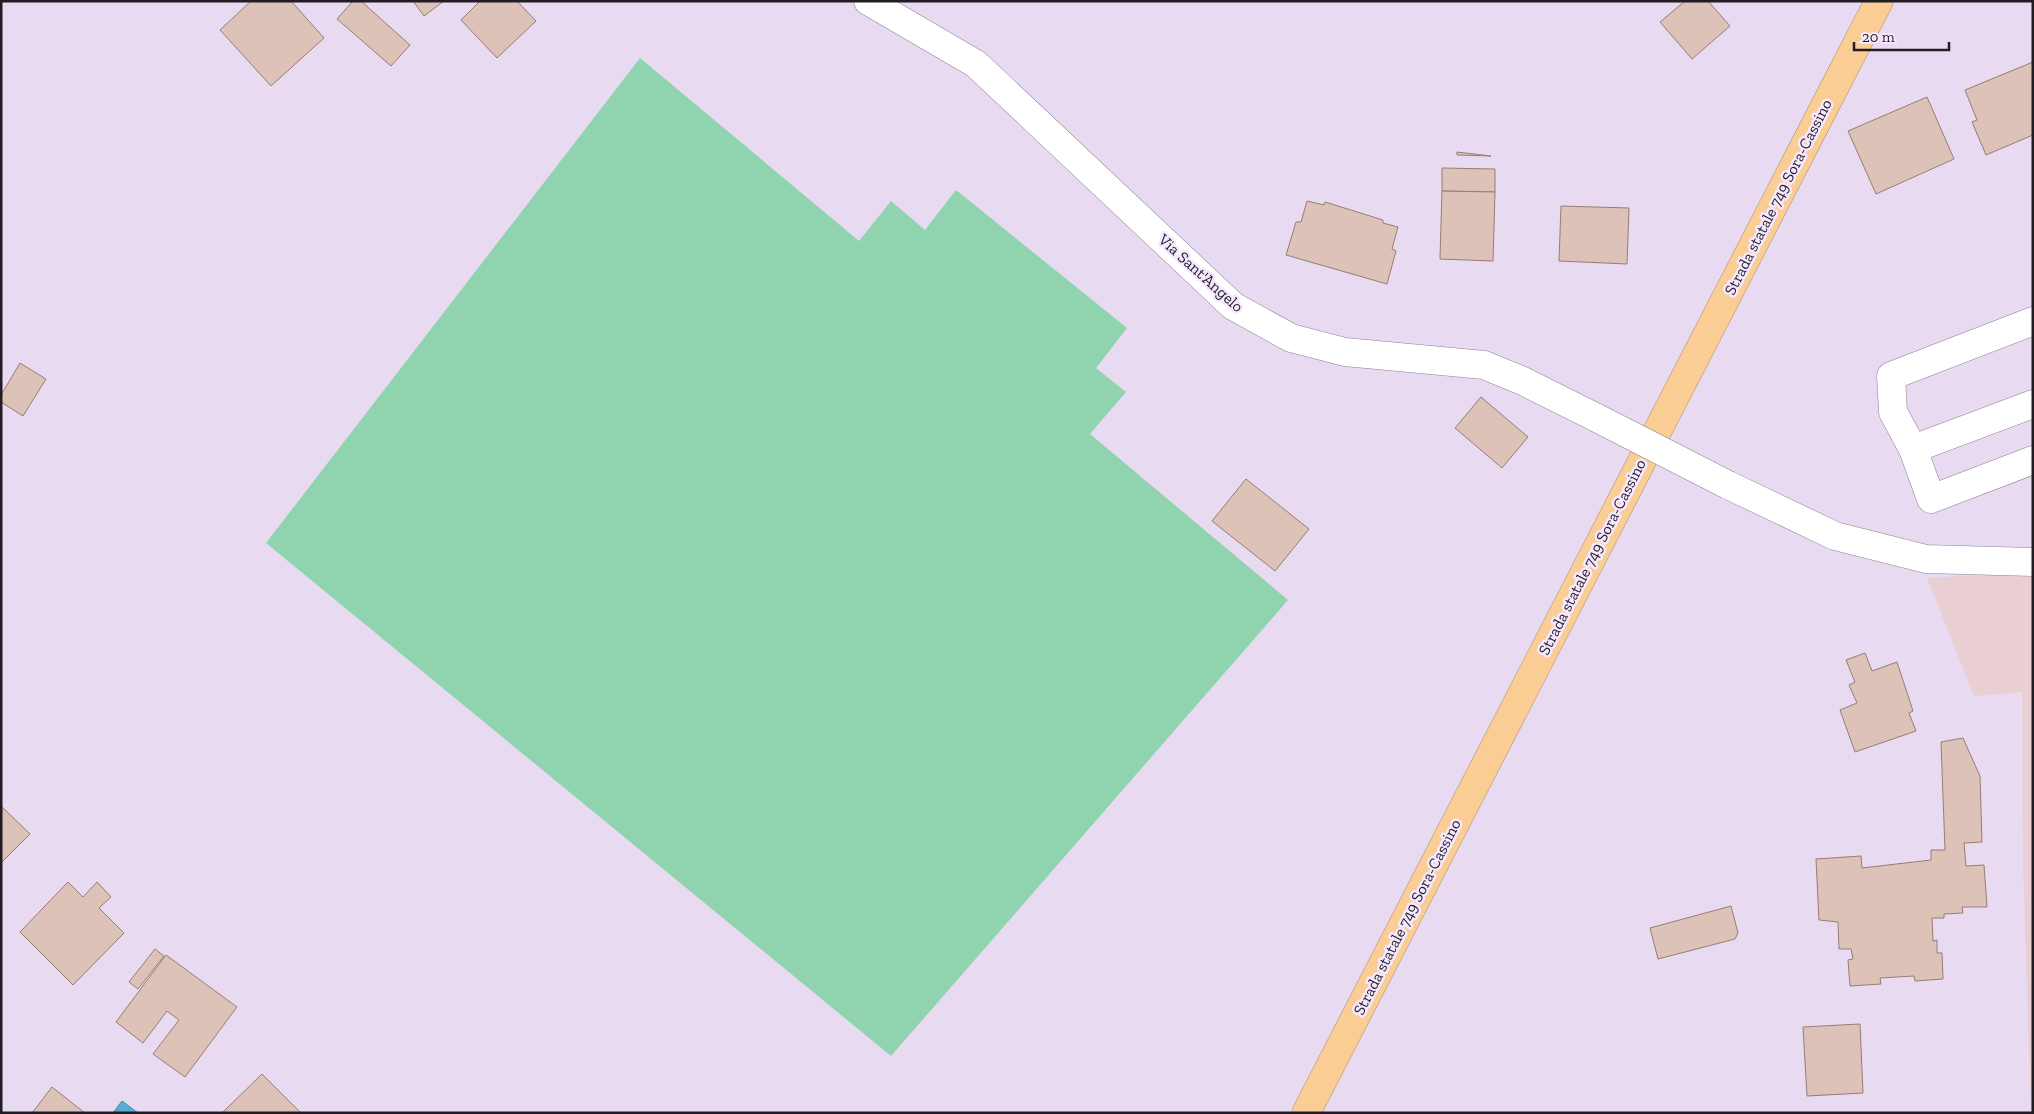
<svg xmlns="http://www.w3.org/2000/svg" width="2034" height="1114" font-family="'Zilla Slab',serif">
  <rect width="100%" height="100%" fill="#e8daf1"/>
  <path fill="#e9cfd3" d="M2033,572V1113H2031L2023,861L2022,692L1974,696L1927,578Z"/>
  <path fill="#8fd4ae" d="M640,58L859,241L891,201L925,230L956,190L1127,328L1096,368L1126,392L1090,434L1288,600L891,1056L266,543Z"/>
  <path fill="#54afd3" stroke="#45839f" d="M122,1101L138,1113H113Z"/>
  <g fill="#ddc2b8" stroke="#967d74">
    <path d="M251,1H291L324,38L271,86L220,30Z"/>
    <path d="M353,1H361L410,45L391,66L337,19Z"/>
    <path d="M413,1H444L424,16Z"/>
    <path d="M480,1H517L536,21L497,58L461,20Z"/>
    <path d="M1685,1H1708L1730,26L1692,59L1660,22Z"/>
    <path d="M2033,62V135L1986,155L1972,122L1977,120L1965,90Z"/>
    <path d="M1927,97L1954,159L1876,194L1848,131Z"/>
    <path d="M1457,152L1491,156L1457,155Z"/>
    <path d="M1442,168L1495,169V192L1442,191Z"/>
    <path d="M1442,191L1495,192L1493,261L1440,259Z"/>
    <path d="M1307,201L1324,205L1325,202L1383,220V223L1398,227L1392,249L1396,251L1387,284L1286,255L1296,222H1301Z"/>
    <path d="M1561,206L1629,208L1627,264L1559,261Z"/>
    <path d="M20,363L46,379L23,416L1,402V395Z"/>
    <path d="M1481,397L1528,437L1502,468L1455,428Z"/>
    <path d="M1246,479L1309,529L1275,571L1212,521Z"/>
    <path d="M1865,653L1872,671L1897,662L1913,711L1909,713L1916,731L1855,752L1840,710L1857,703L1849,685L1855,682L1846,660Z"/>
    <path d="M1963,738L1980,776L1982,842L1964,843L1966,866L1984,865L1987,907H1962L1963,913L1944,914V918H1932L1933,941L1937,940V953H1942L1943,979L1915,981L1914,976L1880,978L1881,984L1850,986L1848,960L1853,959L1851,949H1839L1838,922L1819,920L1816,859L1861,856L1862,868L1931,860V850H1945L1941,742Z"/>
    <path d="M1,806L30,834L1,863Z"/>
    <path d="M68,882L83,897L97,882L111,897L99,908L124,933L73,985L20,932Z"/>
    <path d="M1731,906L1738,933L1735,939L1658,959L1650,928Z"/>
    <path d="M155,949L164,956L138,989L129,982Z"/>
    <path d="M166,955L237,1007L185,1077L153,1054L179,1020L167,1011L143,1043L116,1022Z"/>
    <path d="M1860,1024L1863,1093L1807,1096L1803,1027Z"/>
    <path d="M262,1074L301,1113H222Z"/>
    <path d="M52,1087L85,1113H32Z"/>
  </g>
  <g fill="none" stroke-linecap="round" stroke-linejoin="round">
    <defs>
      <g id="minor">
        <path d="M868,1L976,64L1233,306L1291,338L1345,352L1484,365L1523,381L1597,418"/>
        <path d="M2033,321L1891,376L1893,412L1913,449L2033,404"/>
        <path d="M1913,449L1931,499L2033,460"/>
        <path d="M1728,485L1835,536L1926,559L2033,562"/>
      </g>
      <path id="highway" d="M1306,1113L1879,1"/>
    </defs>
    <use href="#minor" stroke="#8d8196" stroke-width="29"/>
    <use href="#highway" stroke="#ae8f6d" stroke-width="29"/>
    <use href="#minor" stroke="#fff" stroke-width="28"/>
    <use href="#highway" stroke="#facd94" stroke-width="28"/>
    <defs>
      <path id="minor-bridge" d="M1597,418L1728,485"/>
    </defs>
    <use href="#minor-bridge" stroke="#8d8196" stroke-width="29" stroke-linecap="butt"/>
    <use href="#minor-bridge" stroke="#fff" stroke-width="28"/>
  </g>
  <g text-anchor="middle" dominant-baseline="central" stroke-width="5" stroke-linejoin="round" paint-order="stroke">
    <g font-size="16" fill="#221d25" stroke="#f5e8ff">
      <text transform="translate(1778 197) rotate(-63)">Strada statale 749 Sora-Cassino</text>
      <text transform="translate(1201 273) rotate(42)">Via Sant'Angelo</text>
      <text transform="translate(1592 557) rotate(-63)">Strada statale 749 Sora-Cassino</text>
      <text transform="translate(1407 917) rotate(-63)">Strada statale 749 Sora-Cassino</text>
    </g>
  </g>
  <rect width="2034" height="1114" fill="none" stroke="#221d25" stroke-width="5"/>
  <path d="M1854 42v8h95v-8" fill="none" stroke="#221d25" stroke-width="2.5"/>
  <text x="1862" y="42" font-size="15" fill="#221d25" stroke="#f5e8ff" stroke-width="4" paint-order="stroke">20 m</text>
</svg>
